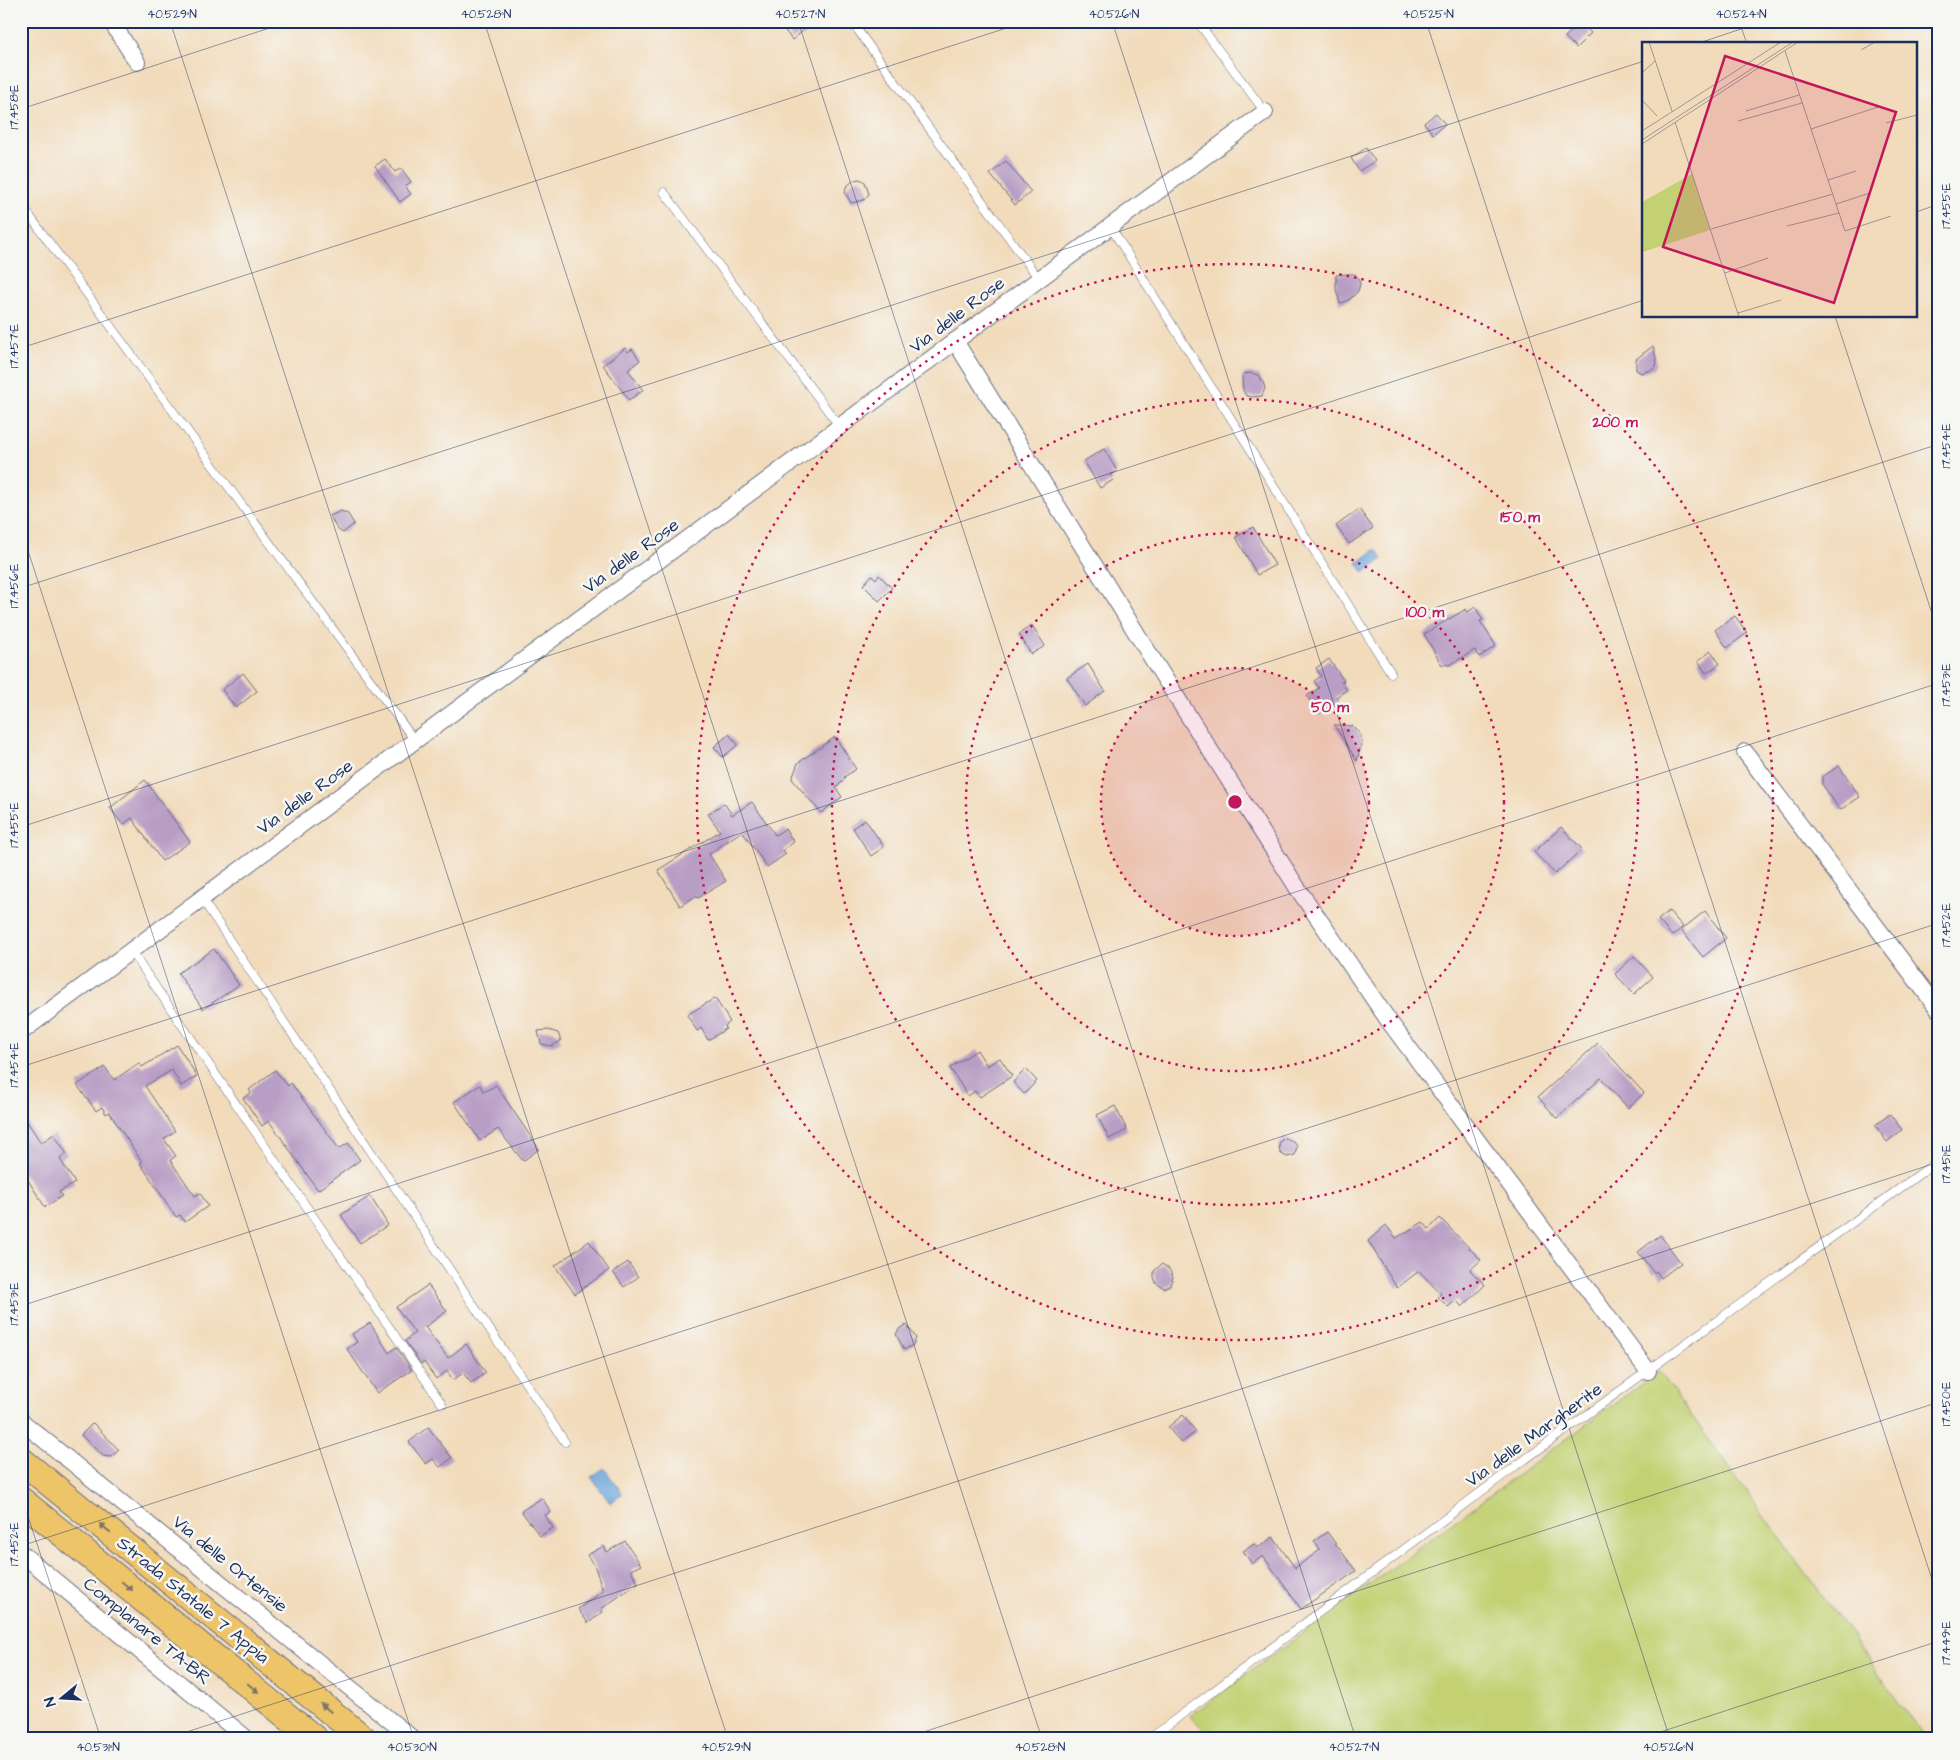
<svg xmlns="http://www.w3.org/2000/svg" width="1960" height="1760" font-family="'Architects Daughter',sans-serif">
  <rect width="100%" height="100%" fill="#f6f6f2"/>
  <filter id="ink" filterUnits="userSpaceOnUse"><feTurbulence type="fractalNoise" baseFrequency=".02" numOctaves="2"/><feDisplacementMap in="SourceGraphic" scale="10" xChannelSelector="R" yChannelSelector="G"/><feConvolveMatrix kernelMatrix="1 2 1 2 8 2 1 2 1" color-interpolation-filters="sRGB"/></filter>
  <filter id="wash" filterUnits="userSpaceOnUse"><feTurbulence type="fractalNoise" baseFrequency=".0096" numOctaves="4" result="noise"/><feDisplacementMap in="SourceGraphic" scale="20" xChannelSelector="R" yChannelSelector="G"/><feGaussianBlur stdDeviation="1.12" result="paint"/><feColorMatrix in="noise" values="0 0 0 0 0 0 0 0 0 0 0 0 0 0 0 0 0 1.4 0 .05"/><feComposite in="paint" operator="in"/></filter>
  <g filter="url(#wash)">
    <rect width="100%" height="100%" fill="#f2dbbb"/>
    <path fill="#c3d173" stroke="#6f8068" d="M1659,1371L1926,1739H1215L1190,1716Z"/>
    <g fill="#6ba5db" stroke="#436a9c">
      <path d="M1376,549L1383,559L1364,573L1357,563Z"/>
      <path d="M604,1468L623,1494L610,1503L591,1477Z"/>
    </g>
    <g id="blocks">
      <g fill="#b89dc5">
        <path d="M789,21H815L792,40L784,29Z"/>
        <path d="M1581,22L1591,33L1576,48L1565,37Z"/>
        <path d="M1436,113L1445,124L1433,134L1424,123Z"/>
        <path d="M1366,148L1375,161L1359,171L1351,158Z"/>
        <path d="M385,159L395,172L401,168L411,182L405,186L411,194L400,202L375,166Z"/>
        <path d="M1006,161L1031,192L1015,205L990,174Z"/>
        <path d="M860,179L865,182L869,194L864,200L851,203L845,192L846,187L854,180Z"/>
        <path d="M1347,274H1355L1358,278L1360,284L1358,291L1350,299L1340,304L1336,289V275Z"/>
        <path d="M1653,346L1657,363L1654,369L1641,373L1636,370V359Z"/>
        <path d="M625,348L628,352L632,349L640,360L628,370L643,390L629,400L603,365Z"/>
        <path d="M1250,373L1259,375L1263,382L1265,388L1262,396L1253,397L1246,396L1243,390L1242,378L1244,374Z"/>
        <path d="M1104,449L1117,471L1110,475L1113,480L1100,488L1084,461Z"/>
        <path d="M1359,509L1373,528L1349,544L1336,526Z"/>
        <path d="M341,511L348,514L354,524L343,533L337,529L330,516Z"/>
        <path d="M1253,527L1275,565L1257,575L1236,537Z"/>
        <path d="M872,575L876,579L879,575L892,588L879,601L863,585Z"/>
        <path d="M1475,607L1483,620L1480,621L1496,646L1479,657L1475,650L1450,665L1441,664L1424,634L1466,609L1468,612Z"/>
        <path d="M1735,616L1747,633L1727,648L1715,630Z"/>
        <path d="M1032,625L1045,646L1031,654L1019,634Z"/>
        <path d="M1711,651L1720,664L1706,673L1698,661Z"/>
        <path d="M1329,659L1344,681L1341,682L1347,690L1336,697L1339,700L1319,714L1307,696L1319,688L1314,681L1321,676L1316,668Z"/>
        <path d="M1088,664L1105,691L1085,706L1067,678Z"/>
        <path d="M243,673L257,691L236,708L222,690Z"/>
        <path d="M1334,725L1353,726L1360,734L1362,741L1357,761Z"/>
        <path d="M729,734L738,745L723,757L714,747Z"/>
        <path d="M835,737L856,769L844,777L845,779L836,788L842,797L821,813L792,779L798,763Z"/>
        <path d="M1839,766L1860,797L1840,810L1822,784V777Z"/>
        <path d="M145,780L190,842L162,861L132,818L123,825L110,808Z"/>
        <path d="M752,802L775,835L785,829L794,842L783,850L786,854L767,867L742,831L709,854L726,881L698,898L696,896L680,906L658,870L720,831L708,814L724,803L732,815Z"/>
        <path d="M865,819L884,847L871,856L853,828Z"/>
        <path d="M1561,827L1582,849L1555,874L1534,852Z"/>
        <path d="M1669,911L1683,927L1672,936L1658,920Z"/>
        <path d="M1705,911L1726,938L1703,957L1681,930Z"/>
        <path d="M214,949L239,985L203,1009L178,973Z"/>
        <path d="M1634,956L1653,977L1634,994L1615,974Z"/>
        <path d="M715,998L730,1022L725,1026L726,1029L708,1040L701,1028L697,1031L687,1015Z"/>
        <path d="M548,1030L558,1033L561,1041L552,1046L541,1044L538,1031Z"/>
        <path d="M1598,1043L1644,1093L1628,1108L1601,1078L1557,1118L1538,1097Z"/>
        <path d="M177,1045L197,1076L181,1086L172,1070L145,1086L175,1131L164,1139L176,1156L170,1160L195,1196L200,1193L208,1206L185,1222L180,1215L176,1217L140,1163L142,1162L109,1112L106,1114L102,1107L96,1111L77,1085L105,1067L114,1080L139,1063L142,1067Z"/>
        <path d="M977,1050L987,1066L1000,1058L1012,1076L980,1097L975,1091L968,1096L950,1068Z"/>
        <path d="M1026,1069L1037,1081L1024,1094L1013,1082Z"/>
        <path d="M275,1070L288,1086L291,1083L339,1149L348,1143L360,1160L318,1190L269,1121L262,1126L243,1098L251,1093L249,1090Z"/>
        <path d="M480,1085L484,1092L496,1085L539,1149L523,1161L498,1129L480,1141L454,1102Z"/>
        <path d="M1115,1106L1127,1130L1109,1139L1097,1115Z"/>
        <path d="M21,1112L41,1143L54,1134L67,1154L60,1159L75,1183L59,1192L62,1196L45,1207L21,1169Z"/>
        <path d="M1890,1114L1902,1130L1887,1142L1875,1125Z"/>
        <path d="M1284,1138L1293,1141L1297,1146L1295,1155L1287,1157L1280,1153L1279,1143Z"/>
        <path d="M370,1196L388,1225L360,1243L341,1215Z"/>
        <path d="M1440,1218L1481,1260L1470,1270L1485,1285L1462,1307L1456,1300L1448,1307L1438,1297L1441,1294L1419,1271L1397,1288L1368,1241L1386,1225L1396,1238L1423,1222L1429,1229Z"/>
        <path d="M1660,1235L1681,1263L1661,1278L1656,1271L1654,1273L1638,1252Z"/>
        <path d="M589,1241L609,1270L575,1294L555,1266Z"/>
        <path d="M628,1262L638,1277L624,1287L613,1272Z"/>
        <path d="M1162,1264L1169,1269L1173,1277L1170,1285L1164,1288L1156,1283L1154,1277V1271Z"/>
        <path d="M428,1285L447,1311L425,1327L448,1358L466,1344L486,1373L471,1383L463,1373L453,1380L447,1371L436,1379L424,1362L421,1364L405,1341L415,1333L396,1307Z"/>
        <path d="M370,1323L389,1353L396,1347L412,1370L377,1393L347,1349L357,1342L352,1334Z"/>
        <path d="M907,1325L916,1338L913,1345L904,1350L896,1334L900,1328Z"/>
        <path d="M1183,1415L1196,1432L1181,1443L1168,1427Z"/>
        <path d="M93,1423L119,1450L111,1457L103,1456L81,1435Z"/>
        <path d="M428,1427L452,1458L440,1467L433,1459L426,1464L409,1442Z"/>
        <path d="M542,1498L551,1512L545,1515L553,1528L540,1536L521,1511Z"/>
        <path d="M1327,1532L1356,1571L1301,1609L1263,1556L1252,1564L1243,1551L1254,1544L1258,1548L1273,1537L1295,1568L1320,1550L1314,1541Z"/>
        <path d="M625,1541L641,1565L631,1570L638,1583L601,1609L603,1612L588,1623L578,1609L603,1591L595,1567L587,1555L604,1546L607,1552Z"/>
      </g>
    </g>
  </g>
  <g filter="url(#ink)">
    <use href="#blocks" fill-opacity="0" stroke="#666b7f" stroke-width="1"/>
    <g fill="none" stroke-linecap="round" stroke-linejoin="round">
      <defs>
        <g id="service">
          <path d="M851,21L1039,279"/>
          <path d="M1197,21L1265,112"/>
          <path d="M664,192L840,427"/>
          <path d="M21,204L415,741"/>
          <path d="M1110,226L1391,673"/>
          <path d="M202,899L565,1442"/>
          <path d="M131,951L442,1404"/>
          <path d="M1149,1739L1505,1474L1939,1160"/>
        </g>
        <g id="minor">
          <path d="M111,21L137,62"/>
          <path d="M955,341L1160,671L1298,889L1391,1024L1648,1371"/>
          <path d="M1745,752L1939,1010"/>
          <path d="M21,1032L1265,112"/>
          <path d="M21,1421L413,1739"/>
          <path d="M21,1553L247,1739"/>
        </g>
        <g id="trunk">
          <path d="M21,1460L364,1739"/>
          <path d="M21,1500L315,1739"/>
        </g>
      </defs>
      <use href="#service" stroke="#666b7f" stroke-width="9"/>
      <use href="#minor" stroke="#666b7f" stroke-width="18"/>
      <use href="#trunk" stroke="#666b7f" stroke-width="28"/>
      <use href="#service" stroke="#fff" stroke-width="8"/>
      <use href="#minor" stroke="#fff" stroke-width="16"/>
      <use href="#trunk" stroke="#eec469" stroke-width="26"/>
    </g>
    <defs><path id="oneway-solid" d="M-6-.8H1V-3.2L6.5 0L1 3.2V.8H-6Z" transform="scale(1.25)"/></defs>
    <g fill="#7a7263">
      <use href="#oneway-solid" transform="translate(105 1528) rotate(-141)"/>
      <use href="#oneway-solid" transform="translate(127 1586) rotate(39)"/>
      <use href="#oneway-solid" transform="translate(253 1688) rotate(39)"/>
      <use href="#oneway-solid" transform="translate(326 1708) rotate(-141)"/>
    </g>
  </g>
  <path fill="none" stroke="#1b2f5e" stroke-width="1" stroke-opacity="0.45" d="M170,21L728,1739M484,21L1042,1739M798,21L1356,1739M1112,21L1670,1739M1426,21L1939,1601M1739,21L1747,44M1696,44L1765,21M21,109L291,21M1916,212L1939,204M1835,316L1939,635M21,348L1028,21M21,529L414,1739M21,588L1644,61M21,827L1644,300M21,1067L1939,444M21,1306L1939,683M21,1495L101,1739M21,1546L1939,923M165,1739L1939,1162M902,1739L1939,1402M1639,1739L1939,1641"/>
  <circle cx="1235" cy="802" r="134" fill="#c2185b" fill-opacity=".12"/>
  <g fill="none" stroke="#c2185b" stroke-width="2.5" stroke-dasharray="2.5 5">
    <circle cx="1235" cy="802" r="134"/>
    <circle cx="1235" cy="802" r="269"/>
    <circle cx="1235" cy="802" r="403"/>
    <circle cx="1235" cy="802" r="538"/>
  </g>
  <g text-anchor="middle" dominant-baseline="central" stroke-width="5" stroke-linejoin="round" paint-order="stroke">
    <g font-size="18" fill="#1b2f5e" stroke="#f6f6f2">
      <text transform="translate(957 315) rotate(-37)">Via delle Rose</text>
      <text transform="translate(631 556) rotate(-36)">Via delle Rose</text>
      <text transform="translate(305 797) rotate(-36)">Via delle Rose</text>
      <text transform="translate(1534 1435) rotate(-36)">Via delle Margherite</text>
      <text transform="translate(230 1564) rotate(39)">Via delle Ortensie</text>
      <text transform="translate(193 1600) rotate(39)">Strada Statale 7 Appia</text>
      <text transform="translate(147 1631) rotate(39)">Complanare TA-BR</text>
    </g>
  </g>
  <g transform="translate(1642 42)">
    <rect width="275" height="275" fill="#f2dbbb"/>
    <path d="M50,132L68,188L1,210L0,160Z" fill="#c3d173"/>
    <path fill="none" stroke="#9c9696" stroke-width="1" d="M7,0L30,69M219,8L233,0M143,9L203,189L249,174M0,31L13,19M0,58L15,74M104,69L157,53M96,79L160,61M33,80L97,275M244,81L275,73M169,87L236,65M0,89L139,0M0,98L151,0M0,102L156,0M186,138L214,129M194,162L228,151M145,184L197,171M69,187L191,152M83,231L126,216M96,271L139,258"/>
    <path fill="#c2185b" fill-opacity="0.15" stroke="#c2185b" stroke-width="2.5" d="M83,14L254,70L192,261L21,205Z"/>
    <rect width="275" height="275" fill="none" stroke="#1b2f5e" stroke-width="2.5"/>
  </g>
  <circle cx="1235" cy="802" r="8" fill="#c2185b" stroke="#f6f6f2" stroke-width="2.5"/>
  <g font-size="15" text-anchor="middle" font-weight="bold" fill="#c2185b" stroke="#f6f6f2" stroke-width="5" stroke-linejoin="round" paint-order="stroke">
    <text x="1615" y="427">200 m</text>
    <text x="1520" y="522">150 m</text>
    <text x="1425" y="617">100 m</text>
    <text x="1330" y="712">50 m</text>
  </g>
  <rect width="1960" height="1760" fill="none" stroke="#f6f6f2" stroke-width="55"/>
  <g transform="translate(62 1698) rotate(252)" stroke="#f6f6f2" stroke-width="4" paint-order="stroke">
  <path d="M0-4L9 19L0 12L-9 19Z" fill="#1b2f5e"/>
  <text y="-8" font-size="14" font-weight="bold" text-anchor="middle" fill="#1b2f5e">N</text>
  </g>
  <rect x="28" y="28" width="1904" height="1704" fill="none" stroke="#1b2f5e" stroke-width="2"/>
  <g font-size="12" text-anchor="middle" fill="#1b2f5e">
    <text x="172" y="18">40.529°N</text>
    <text x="486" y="18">40.528°N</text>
    <text x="800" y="18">40.527°N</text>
    <text x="1114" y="18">40.526°N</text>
    <text x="1428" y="18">40.525°N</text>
    <text x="1741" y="18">40.524°N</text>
    <text transform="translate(14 107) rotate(-90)" y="4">17.458°E</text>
    <text transform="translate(1946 206) rotate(-90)" y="4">17.455°E</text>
    <text transform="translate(14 346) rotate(-90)" y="4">17.457°E</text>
    <text transform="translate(1946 446) rotate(-90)" y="4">17.454°E</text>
    <text transform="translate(14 586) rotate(-90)" y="4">17.456°E</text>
    <text transform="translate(1946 685) rotate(-90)" y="4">17.453°E</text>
    <text transform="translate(14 825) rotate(-90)" y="4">17.455°E</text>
    <text transform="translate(1946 925) rotate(-90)" y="4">17.452°E</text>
    <text transform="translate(14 1065) rotate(-90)" y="4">17.454°E</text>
    <text transform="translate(1946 1164) rotate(-90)" y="4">17.451°E</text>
    <text transform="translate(14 1304) rotate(-90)" y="4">17.453°E</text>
    <text transform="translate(1946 1404) rotate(-90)" y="4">17.450°E</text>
    <text transform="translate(14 1544) rotate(-90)" y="4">17.452°E</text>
    <text transform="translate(1946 1643) rotate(-90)" y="4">17.449°E</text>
    <text x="98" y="1751">40.531°N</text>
    <text x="412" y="1751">40.530°N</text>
    <text x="726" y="1751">40.529°N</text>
    <text x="1040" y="1751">40.528°N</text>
    <text x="1354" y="1751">40.527°N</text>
    <text x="1668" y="1751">40.526°N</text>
  </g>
</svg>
